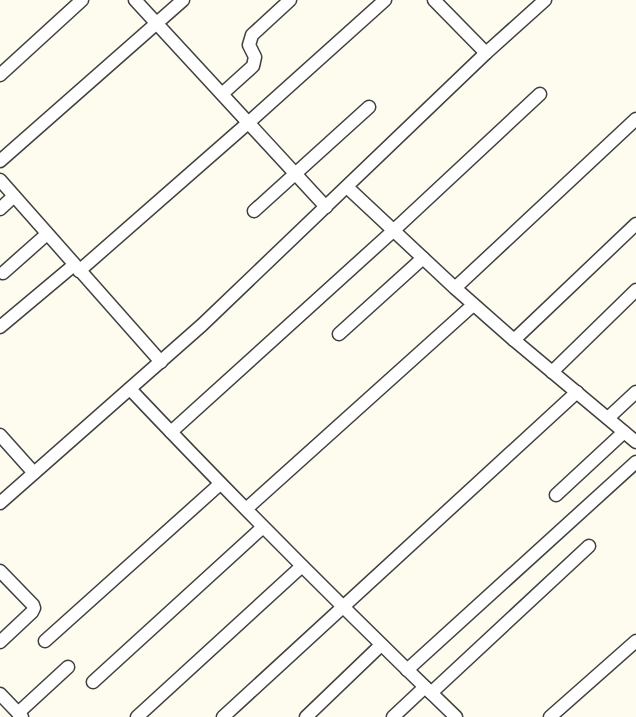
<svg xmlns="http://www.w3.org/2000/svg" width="636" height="717" font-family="'IBM Plex Serif',serif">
  <rect width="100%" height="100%" fill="#fdfcef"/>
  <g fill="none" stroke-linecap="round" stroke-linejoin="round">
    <defs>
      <g id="minor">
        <path d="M135,0L326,207"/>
        <path d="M434,0L486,53"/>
        <path d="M0,75L82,0"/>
        <path d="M222,94L253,66L255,57L249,45L252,35L290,0"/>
        <path d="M0,161L183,0"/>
        <path d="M0,180L161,362"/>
        <path d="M347,187L455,288L514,340L636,442"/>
        <path d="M0,209L14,196"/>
        <path d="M254,211L369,107"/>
        <path d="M79,271L248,123L385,0"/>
        <path d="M3,273L47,234"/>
        <path d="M455,288L636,119"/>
        <path d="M0,327L74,265"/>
        <path d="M339,334L423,258"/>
        <path d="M514,340L636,224"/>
        <path d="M552,372L636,290"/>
        <path d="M130,389C236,501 345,610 456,717"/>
        <path d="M608,418L636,392"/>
        <path d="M171,432L393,231L540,94"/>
        <path d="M0,435L34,473"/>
        <path d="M556,495L624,432"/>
        <path d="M0,503L202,325L486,53L545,0"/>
        <path d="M246,509L473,305"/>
        <path d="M0,571L33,605L34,608L32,612L0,642"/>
        <path d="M45,641L220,484"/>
        <path d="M407,670L636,462"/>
        <path d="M93,682L263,527"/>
        <path d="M431,693L589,546"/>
        <path d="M0,694L22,717"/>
        <path d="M18,713L68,667"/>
        <path d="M137,717L302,566"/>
        <path d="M223,717L577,392"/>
        <path d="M306,717L381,645"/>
        <path d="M393,717L425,687"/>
        <path d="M550,717L636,641"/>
      </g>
    </defs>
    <use href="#minor" stroke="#404040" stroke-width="15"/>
    <use href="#minor" stroke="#fff" stroke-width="12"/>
  </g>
</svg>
